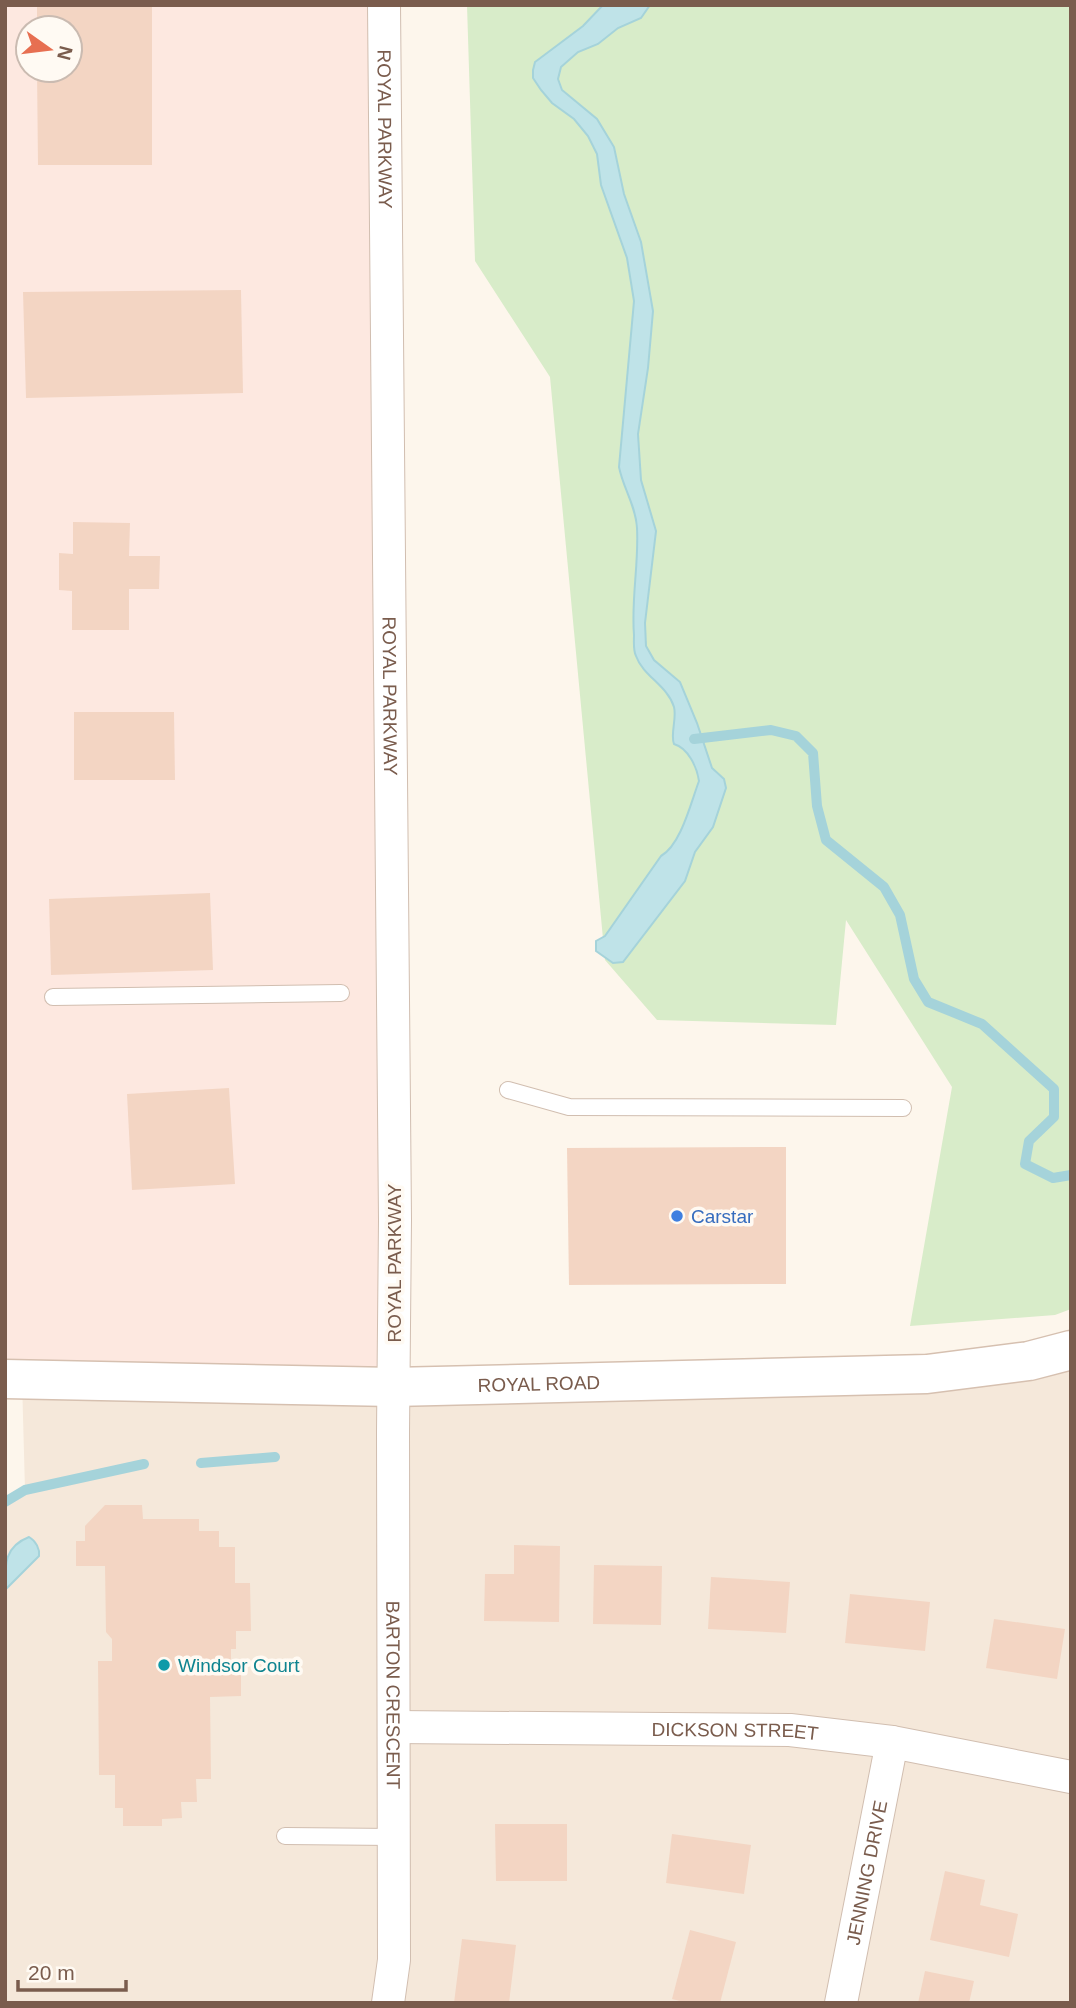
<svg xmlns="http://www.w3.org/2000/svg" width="1076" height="2008" font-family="Arial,sans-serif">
  <rect width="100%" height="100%" fill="#fdf6ec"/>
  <path fill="#f5e8da" d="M1071,1350V2003H5V1502L25,1490L22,1380L393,1387Z"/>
  <path fill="#fde8e0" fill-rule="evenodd" d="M5,5H384L393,1387L5,1379ZM28,28H70V70H28Z"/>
  <path fill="#d8ecc9" d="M467,5H1071V1309L1055,1315L910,1326L952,1087L846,920L836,1025L657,1020L605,960L550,377L475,261Z"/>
  <g fill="#bfe3e8" stroke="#a5d3da" stroke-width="2">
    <path d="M603,5H650L641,18L618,28L598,44L578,52L561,67L558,79L562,90L597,119L614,147L624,194L641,242L653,311L648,368L638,434L641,480L656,531L645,623L646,646L654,660L680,682L697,723L712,768L724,779L726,788L713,827L695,852L685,881L623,962L613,963L596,951V941L605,936L661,856C681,845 691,802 699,781C697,767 688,748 674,744C670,734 677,719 674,707C668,686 643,676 636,656C633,650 634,642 634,635C631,599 639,564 637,528C636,506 623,488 619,467L634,301L627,258L601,185L597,154L588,136L574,119L552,103L541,90L533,78V70L535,62L583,26Z"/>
    <path d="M29,1537C36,1541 40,1549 39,1556L5,1590C5,1567 3,1547 29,1537Z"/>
  </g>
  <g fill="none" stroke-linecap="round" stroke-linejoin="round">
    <g stroke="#a5d3da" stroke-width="10">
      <path d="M694,739L771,730L796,736L813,753L817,806L826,840L884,887L900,915L914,979L928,1002L982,1024L1054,1089V1117L1029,1141L1025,1164L1053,1178L1071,1175"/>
      <path d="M201,1463L275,1457"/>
      <path d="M5,1502L25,1490L144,1464"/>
    </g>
  </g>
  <g fill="#f3d5c3">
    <path d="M37,5H152V165H38L37,70H70V28H37Z"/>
    <path d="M241,290L243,393L26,398L23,292Z"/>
    <path d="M73,522L130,523L129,556H160L159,589H129V630H72V591L59,590V553L73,554Z"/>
    <path d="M74,712H174L175,780H74Z"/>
    <path d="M210,893L213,970L51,975L49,899Z"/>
    <path d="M229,1088L235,1184L132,1190L127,1094Z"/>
    <path d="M786,1147V1284L569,1285L567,1148Z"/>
    <path d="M105,1505H142L143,1519H199V1531H219V1547H235V1583H250L251,1631H236V1649H231V1662L226,1668H241V1696L210,1697L211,1779H196L197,1802H181L182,1818L162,1819V1826H123V1808H115V1775H99L98,1661H112V1639L106,1632L105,1566H76V1541H85V1526Z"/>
    <path d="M514,1545L560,1546L559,1622L484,1621L485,1574H514Z"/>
    <path d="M594,1565L662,1566L661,1625L593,1624Z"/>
    <path d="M711,1577L790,1582L786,1633L708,1629Z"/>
    <path d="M850,1594L930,1602L925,1651L845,1643Z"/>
    <path d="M994,1619L1065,1629L1057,1679L986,1668Z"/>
    <path d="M495,1824H567V1881H496Z"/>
    <path d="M672,1834L751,1845L744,1894L666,1883Z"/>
    <path d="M945,1871L985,1880L980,1905L1018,1914L1009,1957L930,1940Z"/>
    <path d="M690,1930L736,1942L720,2003H688L672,1999Z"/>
    <path d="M462,1939L516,1945L509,2003H454Z"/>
    <path d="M925,1971L974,1981L969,2003H918Z"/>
  </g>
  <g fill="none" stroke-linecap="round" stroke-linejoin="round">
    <defs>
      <g id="lane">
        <path d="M53,997L341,993"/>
        <path d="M508,1090L569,1107L903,1108"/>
        <path d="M285,1836L394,1837"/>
      </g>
      <g id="street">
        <path id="s1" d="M384,5L395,1220L393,1432L394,1960L388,2003"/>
        <path id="s2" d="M394,1727L790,1730L892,1742L1071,1777"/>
        <path id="s3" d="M841,2003L892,1742"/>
      </g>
      <g id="secondary">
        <path id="s4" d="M5,1379L393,1387L927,1374L1029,1361L1071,1350"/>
      </g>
    </defs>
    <use href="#lane" stroke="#d1beb0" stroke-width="18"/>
    <use href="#street" stroke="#d1beb0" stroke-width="34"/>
    <use href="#secondary" stroke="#d6c0b0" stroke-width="41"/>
    <use href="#lane" stroke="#fff" stroke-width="16"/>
    <use href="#street" stroke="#fff" stroke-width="32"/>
    <use href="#secondary" stroke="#fff" stroke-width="38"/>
  </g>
  <circle fill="#3f7fe0" stroke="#fffaf3" stroke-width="2.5" cx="677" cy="1216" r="7"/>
  <circle fill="#0f9aa8" stroke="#fffaf3" stroke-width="2.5" cx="164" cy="1665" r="7"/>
  <g text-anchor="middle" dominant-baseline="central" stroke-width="7" stroke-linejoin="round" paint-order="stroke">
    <g font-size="19" fill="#7a5c4d" stroke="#fffaf3">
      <text stroke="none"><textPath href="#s1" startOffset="124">ROYAL PARKWAY</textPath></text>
      <text stroke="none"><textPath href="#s1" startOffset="691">ROYAL PARKWAY</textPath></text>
      <text transform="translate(394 1263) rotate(-90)">ROYAL PARKWAY</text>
      <text stroke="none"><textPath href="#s4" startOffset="534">ROYAL ROAD</textPath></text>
      <text stroke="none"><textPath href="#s1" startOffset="1690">BARTON CRESCENT</textPath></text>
      <text stroke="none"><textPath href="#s2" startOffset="341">DICKSON STREET</textPath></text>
      <text stroke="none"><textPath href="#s3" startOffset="133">JENNING DRIVE</textPath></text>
    </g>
    <g font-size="19" fill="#366cbe" stroke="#fffaf3" text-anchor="start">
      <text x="691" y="1216">Carstar</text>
    </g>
    <g font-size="19" fill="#0d838f" stroke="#fffaf3" text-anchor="start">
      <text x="178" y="1665">Windsor Court</text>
    </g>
  </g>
  <rect width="1076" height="2008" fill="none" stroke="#7a5c4d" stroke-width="14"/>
  <g transform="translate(49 49) rotate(104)"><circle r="33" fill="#fffaf3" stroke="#cabbb1" stroke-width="2"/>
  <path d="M0-5L12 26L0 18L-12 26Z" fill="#e76f51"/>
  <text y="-10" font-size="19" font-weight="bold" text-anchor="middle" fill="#7a5c4d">N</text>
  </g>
  <path d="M18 1980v10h108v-10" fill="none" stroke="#7a5c4d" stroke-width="3.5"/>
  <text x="28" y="1980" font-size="21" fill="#7a5c4d" stroke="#fffaf3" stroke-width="5" paint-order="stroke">20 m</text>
</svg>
